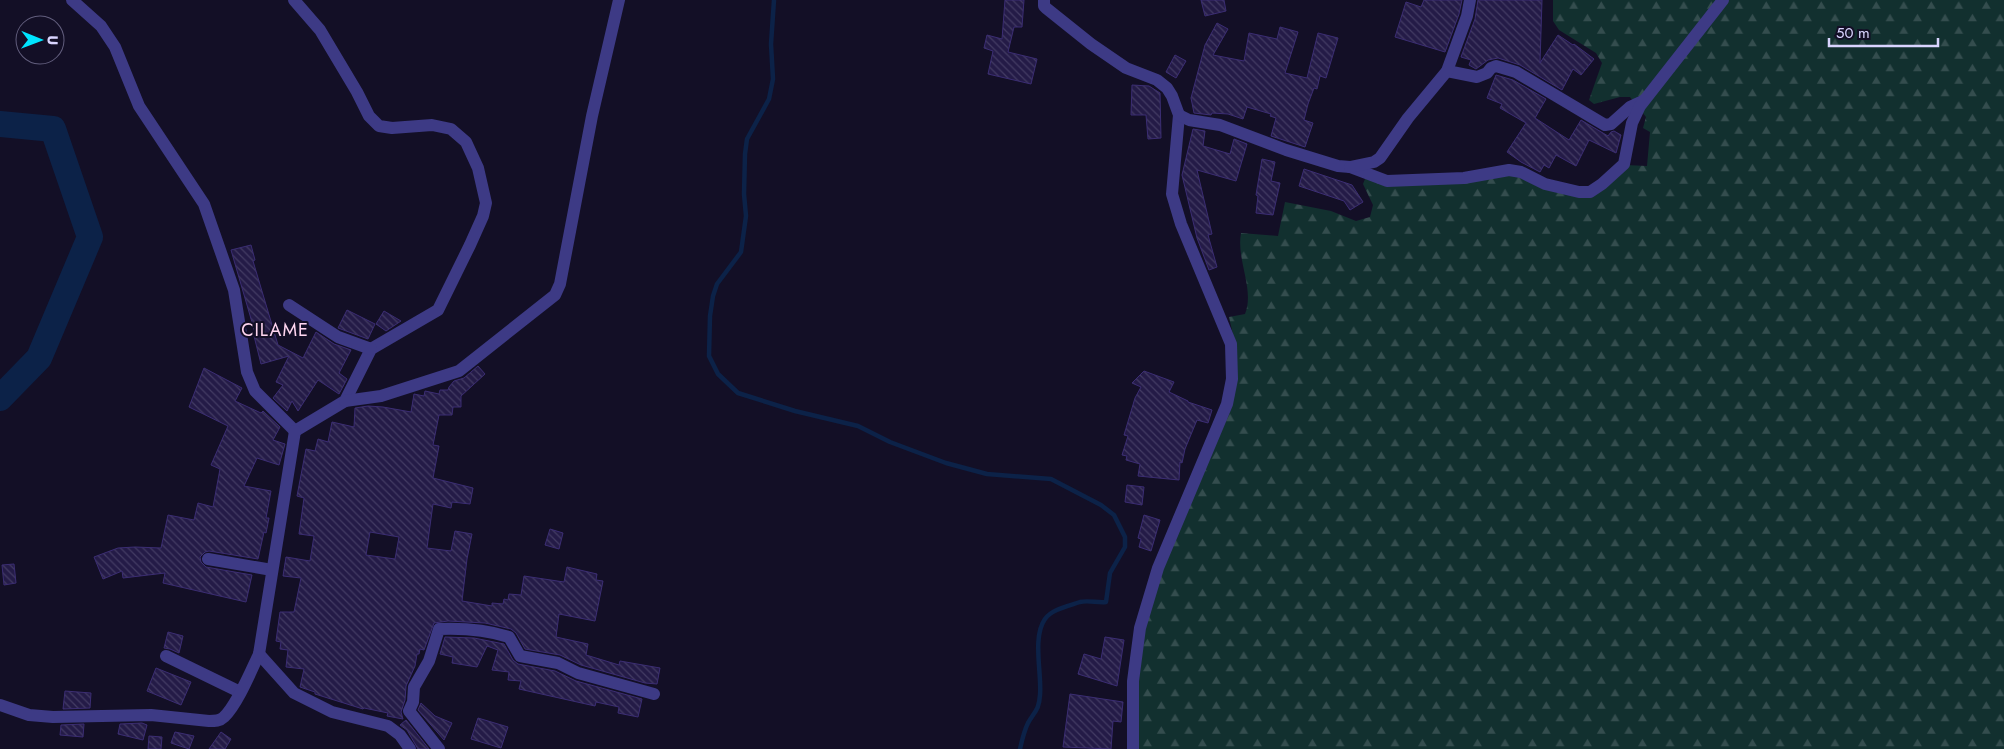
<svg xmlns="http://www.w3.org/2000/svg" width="2004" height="749" font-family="Jost,sans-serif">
  <defs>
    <pattern id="forest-firs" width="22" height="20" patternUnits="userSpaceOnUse" patternTransform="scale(1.25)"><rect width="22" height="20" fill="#12302f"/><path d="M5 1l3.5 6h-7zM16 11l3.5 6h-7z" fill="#344d4e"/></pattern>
    <pattern id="building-back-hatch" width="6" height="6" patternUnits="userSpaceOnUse" patternTransform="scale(1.25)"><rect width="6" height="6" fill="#241b47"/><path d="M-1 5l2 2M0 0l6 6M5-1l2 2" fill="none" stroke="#433b63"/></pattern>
  </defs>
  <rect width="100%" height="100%" fill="#130f26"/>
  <path fill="url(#forest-firs)" d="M1553,0H2004V749H1137L1136,681L1143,628L1161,569L1231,405L1235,343L1229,317L1245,314C1255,289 1236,260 1241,233L1278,236L1285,202L1331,211L1356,221L1370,217L1373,205L1363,184L1365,179L1509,173L1579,195L1626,165L1647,166L1650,132L1643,128L1646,117L1630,97H1620L1594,104L1589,100L1602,63L1596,53L1559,30L1553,21Z"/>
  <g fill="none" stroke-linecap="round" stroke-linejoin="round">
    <path stroke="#0c2248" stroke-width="4.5" d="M774,0L771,44L773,79L769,99L747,139L745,154L744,194L746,216L741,252L717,284L713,296L710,316L709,356L718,374L738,393L795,411L858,426L890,442L946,463L987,474L1051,479L1101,505L1114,515L1125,537V547L1110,573L1106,602C1098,603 1088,600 1080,602C1069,606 1052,609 1045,619C1032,637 1042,674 1040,695C1039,710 1035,711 1028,723C1024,731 1022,740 1020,749"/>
    <path stroke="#0c2248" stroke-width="26" d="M0,124L53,129L90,237L39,358L0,398"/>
  </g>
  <g fill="url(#building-back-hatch)" stroke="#3b2d73" fill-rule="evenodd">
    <path d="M1005,0H1024L1022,27H1014L1008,52L1037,59L1031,84L988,74L993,51L984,48L987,35L1002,39Z"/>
    <path d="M1201,0H1224L1226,11L1205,16Z"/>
    <path d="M1424,0H1462L1459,14L1445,52L1395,37L1406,2L1421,7Z"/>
    <path d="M1478,0H1542L1540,63L1558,35L1573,45L1574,44L1594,59L1581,75L1573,69L1562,90L1520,65L1498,58L1488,60L1476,69L1469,65L1471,60L1461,57L1475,19Z"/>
    <path d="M1217,23L1228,29L1213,55L1244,61L1249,33L1277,39L1280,27L1298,32L1285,73L1307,78L1318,33L1338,38L1326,78L1320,76L1317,89L1314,88L1308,104L1304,120L1313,123L1305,147L1271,136L1276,118L1270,116L1271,114L1247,107L1243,119L1228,114L1212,113L1211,115L1194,113L1191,98L1205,45Z"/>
    <path d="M1175,55L1186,61L1176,78L1166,72Z"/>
    <path d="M1496,75L1513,80L1546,99L1535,118L1569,140L1581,120L1608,136L1611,132L1614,131L1621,135L1616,153L1589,140L1576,166L1556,155L1549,168L1544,165L1540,172L1521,162L1507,152L1526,123L1500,108L1502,104L1487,98Z"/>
    <path d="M1132,85L1149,86L1160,93L1161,138L1148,139L1146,115H1131Z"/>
    <path d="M1193,129L1205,131L1203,146L1230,154L1234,139L1247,144L1236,181L1197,170L1212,234L1208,235L1217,267L1209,270L1197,238L1182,175Z"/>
    <path d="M1262,159L1275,162L1271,181L1280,183L1273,215L1256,213L1258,196L1256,195Z"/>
    <path d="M1304,169L1352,185L1363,202L1350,210L1344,201L1299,186Z"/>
    <path d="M251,245L255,260L253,261L278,345L303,358L316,332L334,344L351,350L339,373L347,379L339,394L318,380L298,411L292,401L287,411L273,398L283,385L276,382L289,356L261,364L254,336H256L231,250Z"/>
    <path d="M347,310L375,324L368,339L338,328Z"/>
    <path d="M384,311L401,321L386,331L376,324Z"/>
    <path d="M478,366L485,374L461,396V407H453L452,415H439L433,445L439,446L433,478L473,488L470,504L452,502L451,508L433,504L427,548L451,551L455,531L472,534L467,559L462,601L492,606V603L503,604L504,599L508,600L509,594L521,595L524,576L564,582L567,567L597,574L596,580L603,581L595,621L559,614L556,637L588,644L586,655L619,665L620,661L660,668L657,684L645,683L581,665L560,655L525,649L516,633L511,629L485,623L448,621L434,623L424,650L420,649L419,654H417L415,666L406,686L405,700L401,712L403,719L387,716L388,713L364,708L363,709L315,694V692L300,687L304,669L286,667L288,650L280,649L281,642L276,641L280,612H294L301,578L283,576L286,557L310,561L314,536L299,534L304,498L297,496L306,449L315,451L318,439L328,442L332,422L354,427L355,408L368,406L383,407L411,412L414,394L424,396L425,391L439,394L440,390H448L449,387L454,381L464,378ZM370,532L399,537L395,559L366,555Z"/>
    <path d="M204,368L242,388L235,401L261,413L263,411L280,427L273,440L285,444L279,465L257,458L244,486L271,491L266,518H269L266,533L264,532L258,559L209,551L205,552L200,557L201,562L206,567L252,575L246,602L163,583L165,573L123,578L122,571L103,579L94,557L118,548L135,547L161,548L168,515L194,520L198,503L213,507L220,469L211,465L228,426L189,407Z"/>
    <path d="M1144,371L1174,382L1169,392L1188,401V402L1212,410L1208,423L1197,420L1185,449L1182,463L1180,462L1179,480L1138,476L1140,464L1126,460L1127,456L1122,455L1128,436L1124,435L1135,398L1141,387L1132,383Z"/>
    <path d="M1127,485L1144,487L1142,505L1125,502Z"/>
    <path d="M1144,515L1160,520L1151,551L1139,547L1141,539L1138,538Z"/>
    <path d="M550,529L563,533L559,549L545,545Z"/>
    <path d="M14,564L16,583L4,585L2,565Z"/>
    <path d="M168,632L183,636L179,653L170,649L164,648Z"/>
    <path d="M445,637L474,638L504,644L513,660L518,664L555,671L576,681L642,699L638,717L618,713L619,707L596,702L595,706L519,689L521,681L508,680L509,672L492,670L498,650L487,646L477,667L452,663L453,657L440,654Z"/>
    <path d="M1105,637L1124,640L1117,686L1078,674L1084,654L1101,659Z"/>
    <path d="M156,668L191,682L181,705L147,691Z"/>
    <path d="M65,691L91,693L90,708L63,709Z"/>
    <path d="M1070,694L1123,702L1121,722L1113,721L1111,749L1063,747Z"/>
    <path d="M421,703L435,716L452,723L444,740L418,710Z"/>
    <path d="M478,718L508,727L501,748L471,739Z"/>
    <path d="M406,720L429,749H418L407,730L400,725Z"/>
    <path d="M142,723L147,725L143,740L118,734L120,724Z"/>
    <path d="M84,724L83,737L60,735L61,725Z"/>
    <path d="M175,732L194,736L189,749L171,743Z"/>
    <path d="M221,732L231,739L225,749H209Z"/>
    <path d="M149,736L162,737L161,749H148Z"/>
  </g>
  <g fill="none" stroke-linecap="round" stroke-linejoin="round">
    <g stroke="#3d3a85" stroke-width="12">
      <path d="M72,0L101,26L115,47L139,106L204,204L234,290L247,372L255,391L295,431"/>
      <path d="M294,0L320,30L357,92L369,116L379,126L392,128L432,125L451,129L466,142L478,168L486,203L483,216L470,245L438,310L371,349L345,401L295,431"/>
      <path d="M1044,0V6L1046,8L1091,44L1126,68L1157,80L1167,88L1172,96L1179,115L1172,194L1181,224L1231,344L1232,379L1227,404L1158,568L1140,628L1133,681V749"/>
      <path d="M1447,71L1477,77L1487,73L1491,68L1496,66L1516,72L1605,125L1611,124L1630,107L1643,101"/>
      <path d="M1179,115L1189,120L1220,125L1286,150L1338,166L1350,167L1387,181L1464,178L1509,170L1521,172L1545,184L1579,192H1590L1602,184L1624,164L1632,123L1640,106L1723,0"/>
      <path d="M1350,167L1374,162L1380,158L1408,118L1447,71L1467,16L1470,0"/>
      <path d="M289,305L338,337L371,349"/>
      <path d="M345,401L381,396L459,371L555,295L560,284L592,116L619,0"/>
      <path d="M208,559L272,570"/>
      <path d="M259,654L294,693L332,712L388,726L400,735L410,749"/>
      <path d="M166,656L240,692"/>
      <path d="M0,705L29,715L53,717L151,715L209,721C215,721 220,721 224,717C237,705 251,671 259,654L295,431"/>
      <path d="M439,749L409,711L413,702L414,687L429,661L439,629C463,628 487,630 509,637L520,656L558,663L578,673L654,694"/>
    </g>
  </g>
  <g text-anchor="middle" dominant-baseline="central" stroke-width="4" stroke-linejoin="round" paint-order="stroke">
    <g font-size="18" letter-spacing="1" fill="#ffd6f0" stroke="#130f26">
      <text x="275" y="330">CILAME</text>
    </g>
  </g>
  <g transform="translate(40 40) rotate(91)"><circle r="24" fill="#130f26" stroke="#625e7d"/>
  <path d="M0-4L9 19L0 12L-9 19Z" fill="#00e5ff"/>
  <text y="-8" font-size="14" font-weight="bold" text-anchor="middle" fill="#d9d4ff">U</text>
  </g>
  <path d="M1829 38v8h109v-8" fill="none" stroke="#d9d4ff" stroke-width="2.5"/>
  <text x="1836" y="38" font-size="15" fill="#d9d4ff" stroke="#130f26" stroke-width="4" paint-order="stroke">50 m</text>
</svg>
